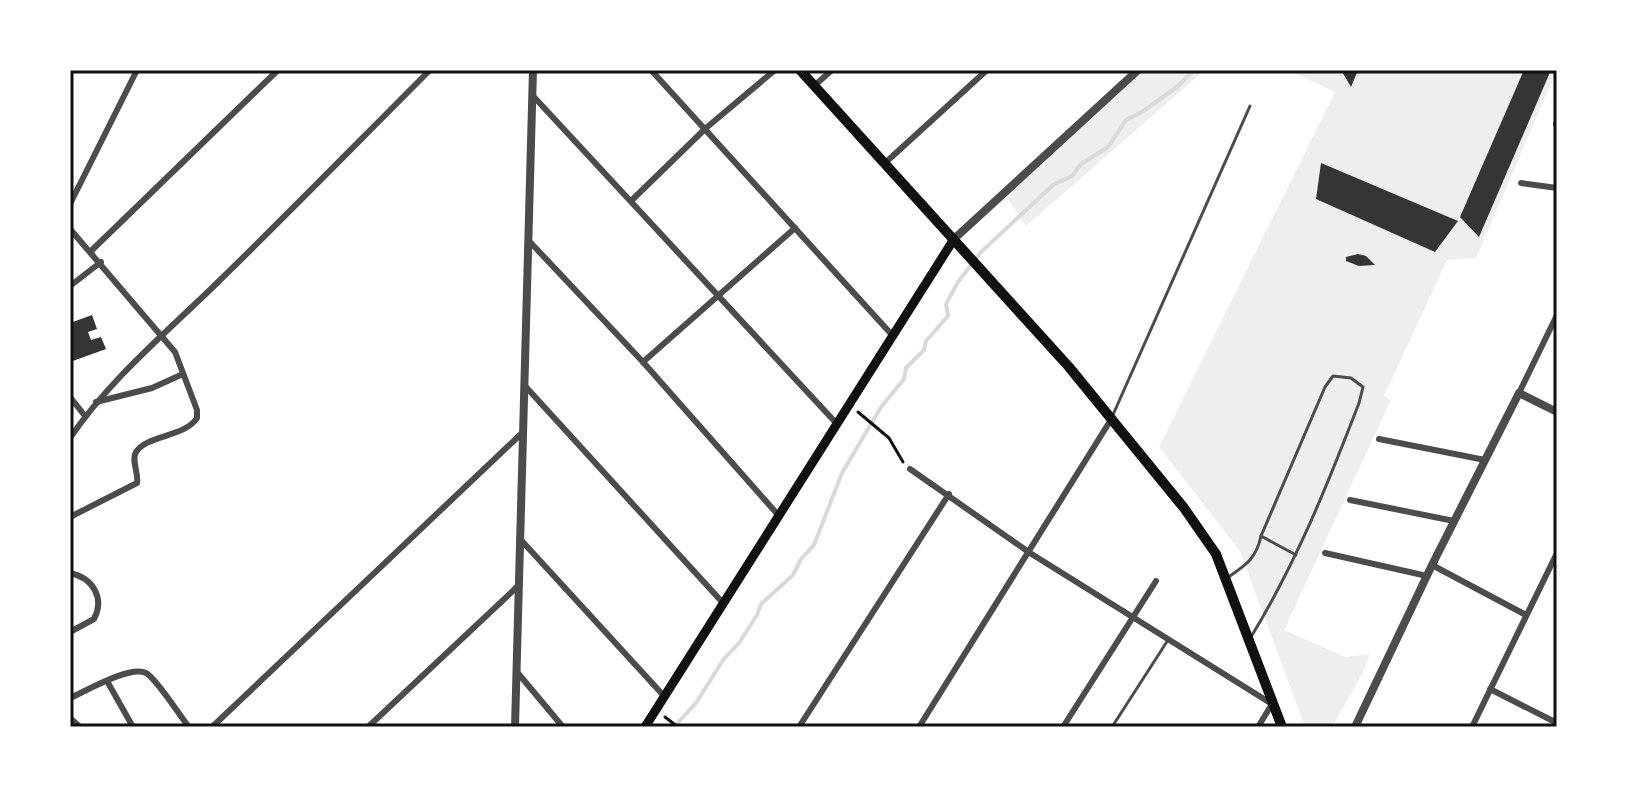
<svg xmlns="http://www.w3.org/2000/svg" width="1627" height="797" font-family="'Varela Round',sans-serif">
  <rect width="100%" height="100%" fill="#fff"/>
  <g fill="#eee">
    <path d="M1142,70H1205L1026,226L1004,193Z"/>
    <path d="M1288,70H1557L1476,258L1447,260L1384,396L1391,400L1284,630L1346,657L1370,654L1363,672L1332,727H1305L1240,551L1159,447L1335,92Z"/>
  </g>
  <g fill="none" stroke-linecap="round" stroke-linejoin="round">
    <path stroke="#d9d9d9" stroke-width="4" d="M674,727L696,703L723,660L739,643L757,615L761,604L793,575L801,559L814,545L842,473L881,407L904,379L906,368L924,350L926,341L948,316L946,304L958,282L981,252L1053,185L1072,176L1081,164L1108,147L1126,120L1142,112L1177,87L1194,70"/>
  </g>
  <g fill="#353535">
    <path d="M1341,70H1358L1351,87Z"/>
    <path d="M1524,70H1551L1479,237L1460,217Z"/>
    <path d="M1321,163L1458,221L1435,252L1316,199Z"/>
    <path d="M1358,254L1366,256L1375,265L1359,266L1346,261V257Z"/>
    <path d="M92,315L97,329L88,332L91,340L101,337L106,349L70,362V323Z"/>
  </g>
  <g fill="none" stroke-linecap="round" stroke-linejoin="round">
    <g stroke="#111" stroke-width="3">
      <path d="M858,412L889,438L903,462"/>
      <path d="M665,717L678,727"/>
    </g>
    <g stroke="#4c4c4c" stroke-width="3">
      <path d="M1112,417L1250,106"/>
      <path d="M1261,536L1296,555"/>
      <path d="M1227,578C1246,565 1256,559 1261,536L1325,387L1333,376L1351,378L1363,387L1359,403C1327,486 1297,561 1251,637"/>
      <path d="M1112,727L1168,640"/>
    </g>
    <g stroke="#4c4c4c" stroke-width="6">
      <path d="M651,70L893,336"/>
      <path d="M814,86L832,70"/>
      <path d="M534,97L837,424"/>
      <path d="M1556,124H1557"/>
      <path d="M885,163L987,70"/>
      <path d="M1521,183L1557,188"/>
      <path d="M632,200L706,128L775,70"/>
      <path d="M70,204L137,70"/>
      <path d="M70,229L175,352L197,410V418C185,437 147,435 136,452C131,460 139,474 137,483L70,517"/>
      <path d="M530,242L643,362L779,516"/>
      <path d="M91,251L278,70"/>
      <path d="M70,286L101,262"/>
      <path d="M643,362L795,228"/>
      <path d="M526,387L723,603"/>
      <path d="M1519,393L1557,315"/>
      <path d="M70,397L85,416"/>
      <path d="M96,402L152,388L183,374"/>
      <path d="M70,438C111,378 166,333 217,283C289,213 359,141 430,70"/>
      <path d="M1379,439L1485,460"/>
      <path d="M910,469L1030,553L1272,704L1258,727"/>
      <path d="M1350,500L1454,521"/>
      <path d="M521,540L664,696"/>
      <path d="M1325,553L1427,576"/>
      <path d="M1432,565L1526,615"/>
      <path d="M70,573C93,578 105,598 94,619L70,632"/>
      <path d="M517,672L563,727"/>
      <path d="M107,681L133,727"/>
      <path d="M1490,689L1557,723"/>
      <path d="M70,698C86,691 130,665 146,673C156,678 180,716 189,727"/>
      <path d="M70,718L80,727"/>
      <path d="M212,727L522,433"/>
      <path d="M368,727L518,586"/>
      <path d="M799,727L949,494"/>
      <path d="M919,727L1112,418"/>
      <path d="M1063,727L1156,581"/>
      <path d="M1472,727L1557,553"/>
    </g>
    <g stroke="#4c4c4c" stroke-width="8">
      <path d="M954,239L1138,70"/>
      <path d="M515,727L533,70"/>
      <path d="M1355,727L1432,565L1519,393L1557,412"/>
    </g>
    <path stroke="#111" stroke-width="9" d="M645,727L954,239"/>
    <path stroke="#111" stroke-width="10" d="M800,70L1069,367L1184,508L1216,554L1282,727"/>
  </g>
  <rect width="1627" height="797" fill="none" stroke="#ffffff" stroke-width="144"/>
  <rect x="72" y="72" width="1483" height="653" fill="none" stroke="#111" stroke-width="3"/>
</svg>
